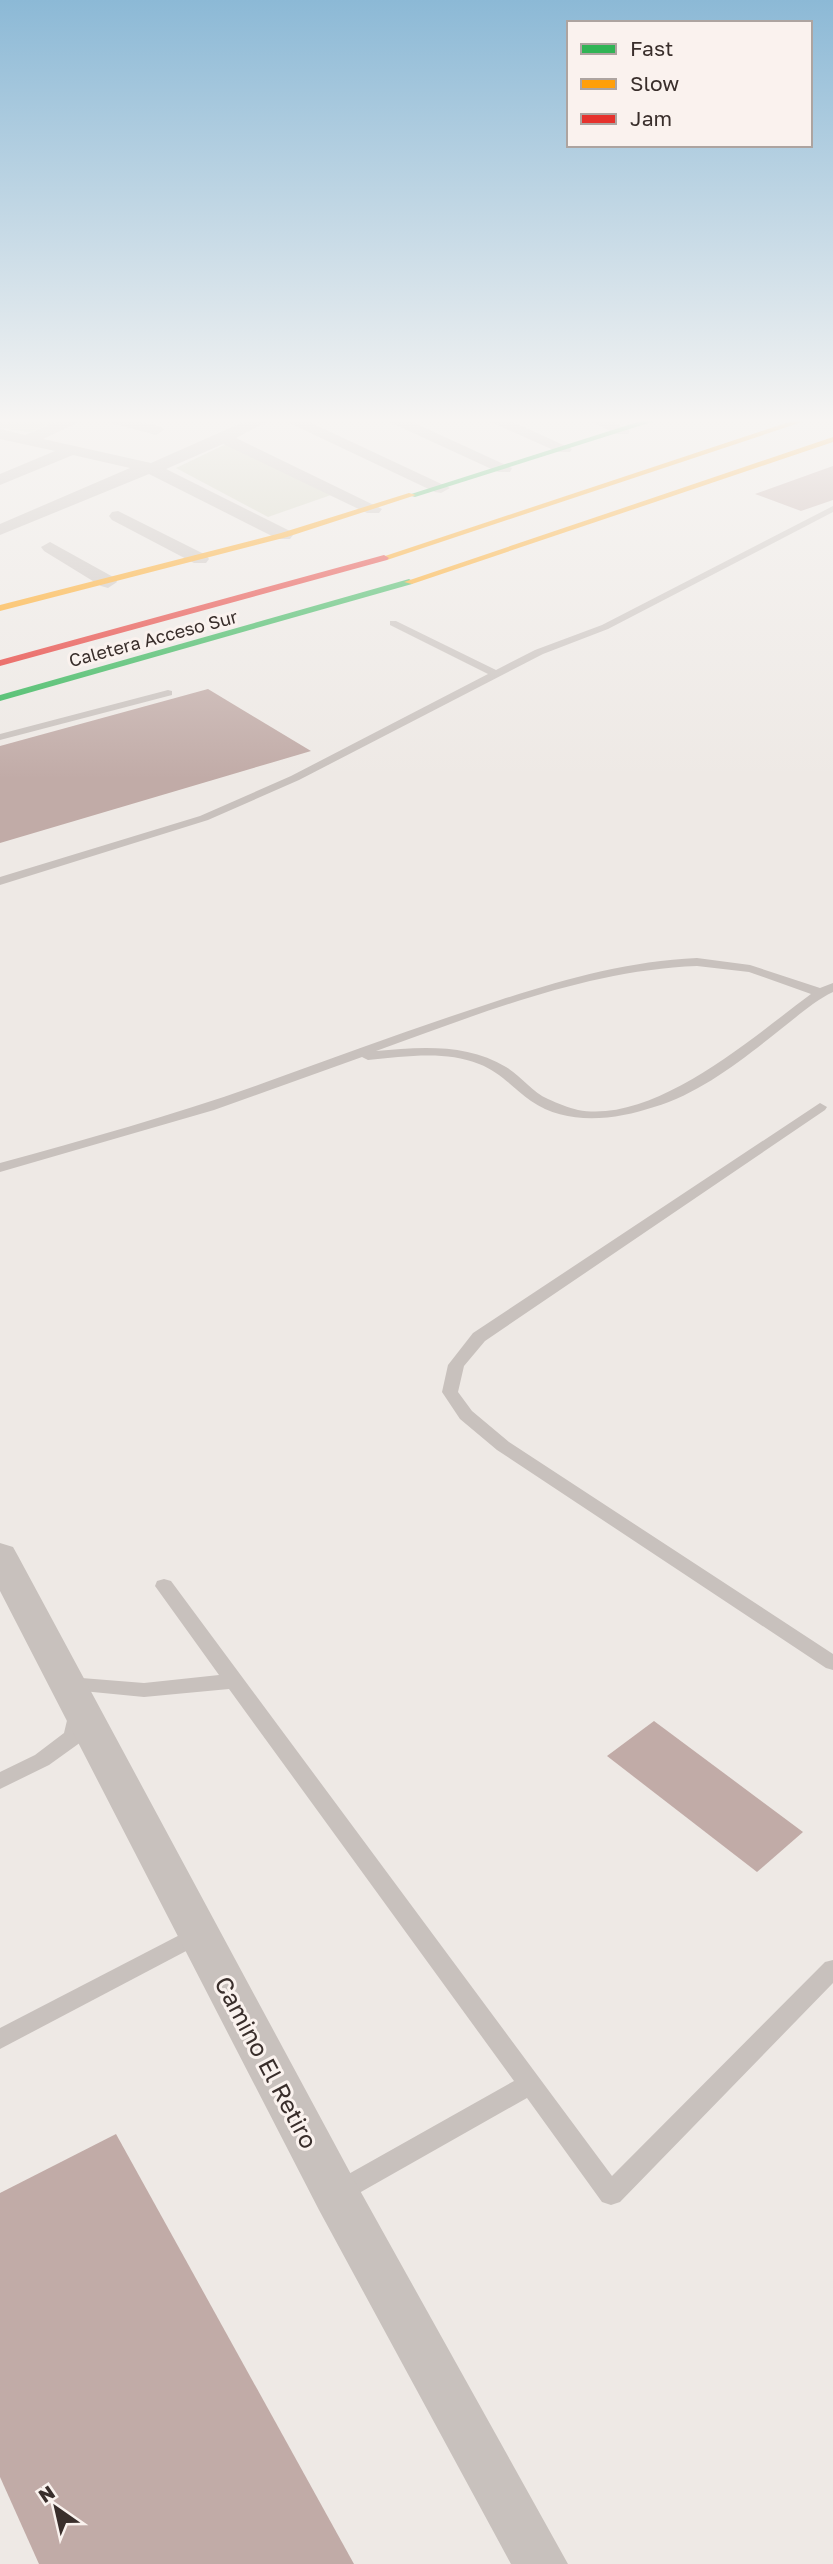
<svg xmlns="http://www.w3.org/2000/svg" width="833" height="2564" font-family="'Golos Text',sans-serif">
  <rect width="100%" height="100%" fill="#eee9e5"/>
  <g fill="#d2d3c0">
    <path d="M0,420H60L30,432L0,428Z"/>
    <path d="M226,444L331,495L268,517L176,468Z"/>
  </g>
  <g fill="#c1aba7">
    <path d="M833,466V500L801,511L755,494Z"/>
    <path d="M208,689L311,751L0,843V746Z"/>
    <path d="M654,1721L803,1832L757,1872L607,1756Z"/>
    <path d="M116,2134L354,2564H39L0,2477V2193Z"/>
  </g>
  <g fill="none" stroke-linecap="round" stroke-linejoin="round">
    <g fill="#c8c1bd" fill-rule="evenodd">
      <path d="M833,506V512L608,629L543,654L299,780L208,820L0,885V877L200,816L291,776L488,674L390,625V621H396L496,670L535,650L602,625Z"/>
      <path d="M168,690L172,691V695L0,740V734Z"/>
      <path d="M697,958L750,965L820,988L833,983V992C814,1001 798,1016 781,1029C743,1059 701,1093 654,1107C615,1120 567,1126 531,1101C513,1088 500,1072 479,1064C444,1050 404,1057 368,1060L362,1057L214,1110L0,1172V1163C90,1138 181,1113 269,1081C346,1053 423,1025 500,1000C565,979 629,961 697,958ZM697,966L749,972L811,994C753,1037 655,1124 578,1110C569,1108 557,1103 548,1099C532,1092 521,1076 506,1067C467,1043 419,1047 376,1051C479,1014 587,970 697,966Z"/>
      <path d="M820,1103L827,1107L825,1110L485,1341L464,1366L458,1392L472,1411L509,1442L833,1654V1670L826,1668L497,1450L460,1419L442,1392L448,1365L473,1333Z"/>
      <path d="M164,1579L171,1581L612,2176L825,1962L833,1960V1983L620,2202L611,2205L602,2202L527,2098L345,2201L337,2204L329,2201L325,2193L329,2185L514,2081L229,1689L144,1697L62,1689L59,1684L62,1679L69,1677L144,1683L219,1675L155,1586L157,1581Z"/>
      <path d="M76,1710L83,1712L86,1717L81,1742L49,1765L0,1789V1772L35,1755L64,1733L69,1712Z"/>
      <path d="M199,1925L207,1928L210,1934L207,1940L0,2049V2028Z"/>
    </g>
    <g fill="#c8c1bd" fill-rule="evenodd">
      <path d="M60,420H83L43,439L151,463L248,420H270L236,438L382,509L379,513H367L223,444L166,469L290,531L293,535L290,539H278L149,474L0,535V524L130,468L73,455L0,485V474L55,451L0,439V429L25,435Z"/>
      <path d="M100,420H133L162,427L164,430L156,435Z"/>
      <path d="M283,420H305L450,488L441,493L435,492Z"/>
      <path d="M385,420H408L512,468L510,472H498Z"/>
      <path d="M486,420H509L572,449L570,452H558Z"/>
      <path d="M588,420H611L630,431L628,434H616Z"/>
      <path d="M118,511L206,555L209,559L206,563H194L112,520L109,516L112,512Z"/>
      <path d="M50,542L115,578L117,582L108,588L101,586L44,551L41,547Z"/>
      <path d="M0,1543L13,1547L18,1556L353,2178L568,2564H511L319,2210L0,1591Z"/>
    </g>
    <g fill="#30b455" fill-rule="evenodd">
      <path d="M644,420H658L415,497L408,495Z"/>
      <path d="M409,579L414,582L412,584L0,701V695Z"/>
    </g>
    <g fill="#ff9f0a" fill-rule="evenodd">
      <path d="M795,420H808L387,560L379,558Z"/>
      <path d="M833,437V442L412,584L404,582Z"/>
      <path d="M409,493L416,495L287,537L0,611V605L281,533Z"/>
    </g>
    <path fill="#e5322d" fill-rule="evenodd" d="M384,555L389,558L387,560L0,666V660Z"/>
  </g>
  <linearGradient id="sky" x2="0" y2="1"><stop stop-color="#8cb9d6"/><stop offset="0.54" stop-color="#f7f5f3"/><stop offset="1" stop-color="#f7f5f3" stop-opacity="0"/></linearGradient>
  <rect width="833" height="779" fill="url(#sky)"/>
  <g text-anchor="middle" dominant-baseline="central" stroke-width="6" stroke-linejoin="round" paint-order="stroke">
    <g font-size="18" fill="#392e2b" stroke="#faf2ee">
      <text transform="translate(153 638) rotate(-15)">Caletera Acceso Sur</text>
    </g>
    <g font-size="24" fill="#392e2b" stroke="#faf2ee">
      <text transform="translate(267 2062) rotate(62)">Camino El Retiro</text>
    </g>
  </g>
  <rect x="567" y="21" width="245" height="126" fill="#faf2ee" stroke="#ada4a0" stroke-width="2"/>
  <rect x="581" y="44" width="35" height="10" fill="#30b455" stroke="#ada4a0" stroke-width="2"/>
  <text x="630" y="56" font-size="21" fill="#392e2b">Fast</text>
  <rect x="581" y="79" width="35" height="10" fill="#ff9f0a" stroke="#ada4a0" stroke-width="2"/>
  <text x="630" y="91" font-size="21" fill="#392e2b">Slow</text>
  <rect x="581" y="114" width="35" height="10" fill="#e5322d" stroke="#ada4a0" stroke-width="2"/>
  <text x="630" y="126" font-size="21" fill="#392e2b">Jam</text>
  <g transform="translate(56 2508) rotate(326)" stroke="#faf2ee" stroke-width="5" paint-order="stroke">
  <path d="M0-5L12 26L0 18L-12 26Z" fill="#392e2b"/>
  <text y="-10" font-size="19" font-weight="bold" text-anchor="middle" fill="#392e2b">N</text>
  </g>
</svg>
